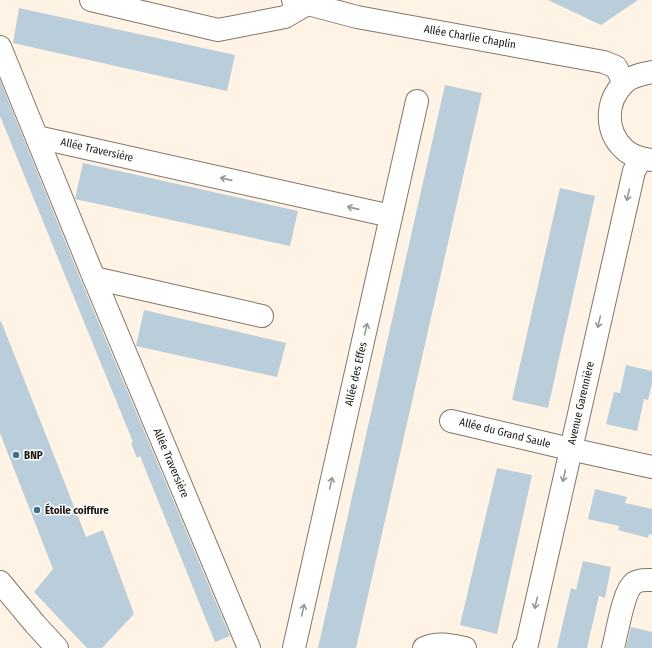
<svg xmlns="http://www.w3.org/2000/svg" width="652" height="648" font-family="'Fira Sans Condensed',sans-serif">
  <rect width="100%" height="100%" fill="#fef3e5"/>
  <g fill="#b9ceda">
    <path d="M548,0H638L601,25Z"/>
    <path d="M19,8L235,55L227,91L13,43Z"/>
    <path d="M0,80L82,283L230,636L215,642L140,456L137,458L131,443L133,442L0,116Z"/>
    <path d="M445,85L482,93L356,648H318Z"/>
    <path d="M83,163L298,211L290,246L75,199Z"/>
    <path d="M560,188L595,196L548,408L512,400Z"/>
    <path d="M144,310L286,343L277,377L136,346Z"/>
    <path d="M1,321L86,537L103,530L134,614L102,648H87L34,592L53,569L0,433V322Z"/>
    <path d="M626,365L652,371V383L648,400L644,399L637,431L606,424L614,392L620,393Z"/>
    <path d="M497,468L532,475L497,634L460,625Z"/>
    <path d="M595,489L627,497L625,503L652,509V535L649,534L648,538L618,530L619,526L588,519Z"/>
    <path d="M583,561L611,567L605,598L599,596L587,648H557L571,588L576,590Z"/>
    <path d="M631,627L652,632V648H626Z"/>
  </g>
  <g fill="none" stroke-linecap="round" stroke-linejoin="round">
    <defs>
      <g id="minor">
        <path d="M91,0L218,30L285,17L307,4"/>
        <path d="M293,0L357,17L604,62L616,67L624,83"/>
        <path d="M0,47L94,278L249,648"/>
        <path d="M652,72C642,74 631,76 624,83C605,102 605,131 624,149C631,156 643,159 652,160"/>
        <path d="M37,137L391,216"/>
        <path d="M94,278L262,316"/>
        <path d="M451,421L570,449L652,467"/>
        <path d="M0,582L35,624L57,648"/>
        <path d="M294,648L417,101"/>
        <path d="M424,648C438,642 450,645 465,648"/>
        <path d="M524,648L527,644L634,171L641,159"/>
        <path d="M613,648C617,634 623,591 634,583C640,579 646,580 652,580"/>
      </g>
    </defs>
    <use href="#minor" stroke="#837767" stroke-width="24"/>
    <use href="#minor" stroke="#fff" stroke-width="22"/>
  </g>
  <defs><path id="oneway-shaft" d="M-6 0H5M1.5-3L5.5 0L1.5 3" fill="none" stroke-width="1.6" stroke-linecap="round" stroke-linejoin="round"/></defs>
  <g stroke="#999794">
    <use href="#oneway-shaft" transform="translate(226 179) rotate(-167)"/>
    <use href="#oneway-shaft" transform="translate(628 195) rotate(103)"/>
    <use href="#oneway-shaft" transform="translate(353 208) rotate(-167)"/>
    <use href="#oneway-shaft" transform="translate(599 322) rotate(103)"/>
    <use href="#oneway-shaft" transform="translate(366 329) rotate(-77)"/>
    <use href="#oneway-shaft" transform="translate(564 476) rotate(103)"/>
    <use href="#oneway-shaft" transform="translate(331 483) rotate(-77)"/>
    <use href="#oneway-shaft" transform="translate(536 603) rotate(103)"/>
    <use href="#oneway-shaft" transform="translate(303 610) rotate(-77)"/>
  </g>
  <g fill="#3a708b" stroke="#fff" stroke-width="1.5">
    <circle cx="16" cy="455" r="4"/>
    <circle cx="37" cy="510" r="4"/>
  </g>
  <g text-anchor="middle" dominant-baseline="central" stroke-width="3" stroke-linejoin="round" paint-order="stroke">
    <g font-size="11" fill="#1c1711" stroke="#fff">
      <text transform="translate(470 37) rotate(10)">Allée Charlie Chaplin</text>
      <text transform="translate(97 150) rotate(13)">Allée Traversière</text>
      <text transform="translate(356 374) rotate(-77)">Allée des Effes</text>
      <text transform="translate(581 403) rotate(-77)">Avenue Garennière</text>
      <text transform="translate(505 433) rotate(14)">Allée du Grand Saule</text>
      <text transform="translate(171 463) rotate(67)">Allée Traversière</text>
    </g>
    <g font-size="11" font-weight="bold" fill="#1c1711" stroke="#fff" text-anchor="start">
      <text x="24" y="455">BNP</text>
      <text x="45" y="510">Étoile coiffure</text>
    </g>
  </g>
</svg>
